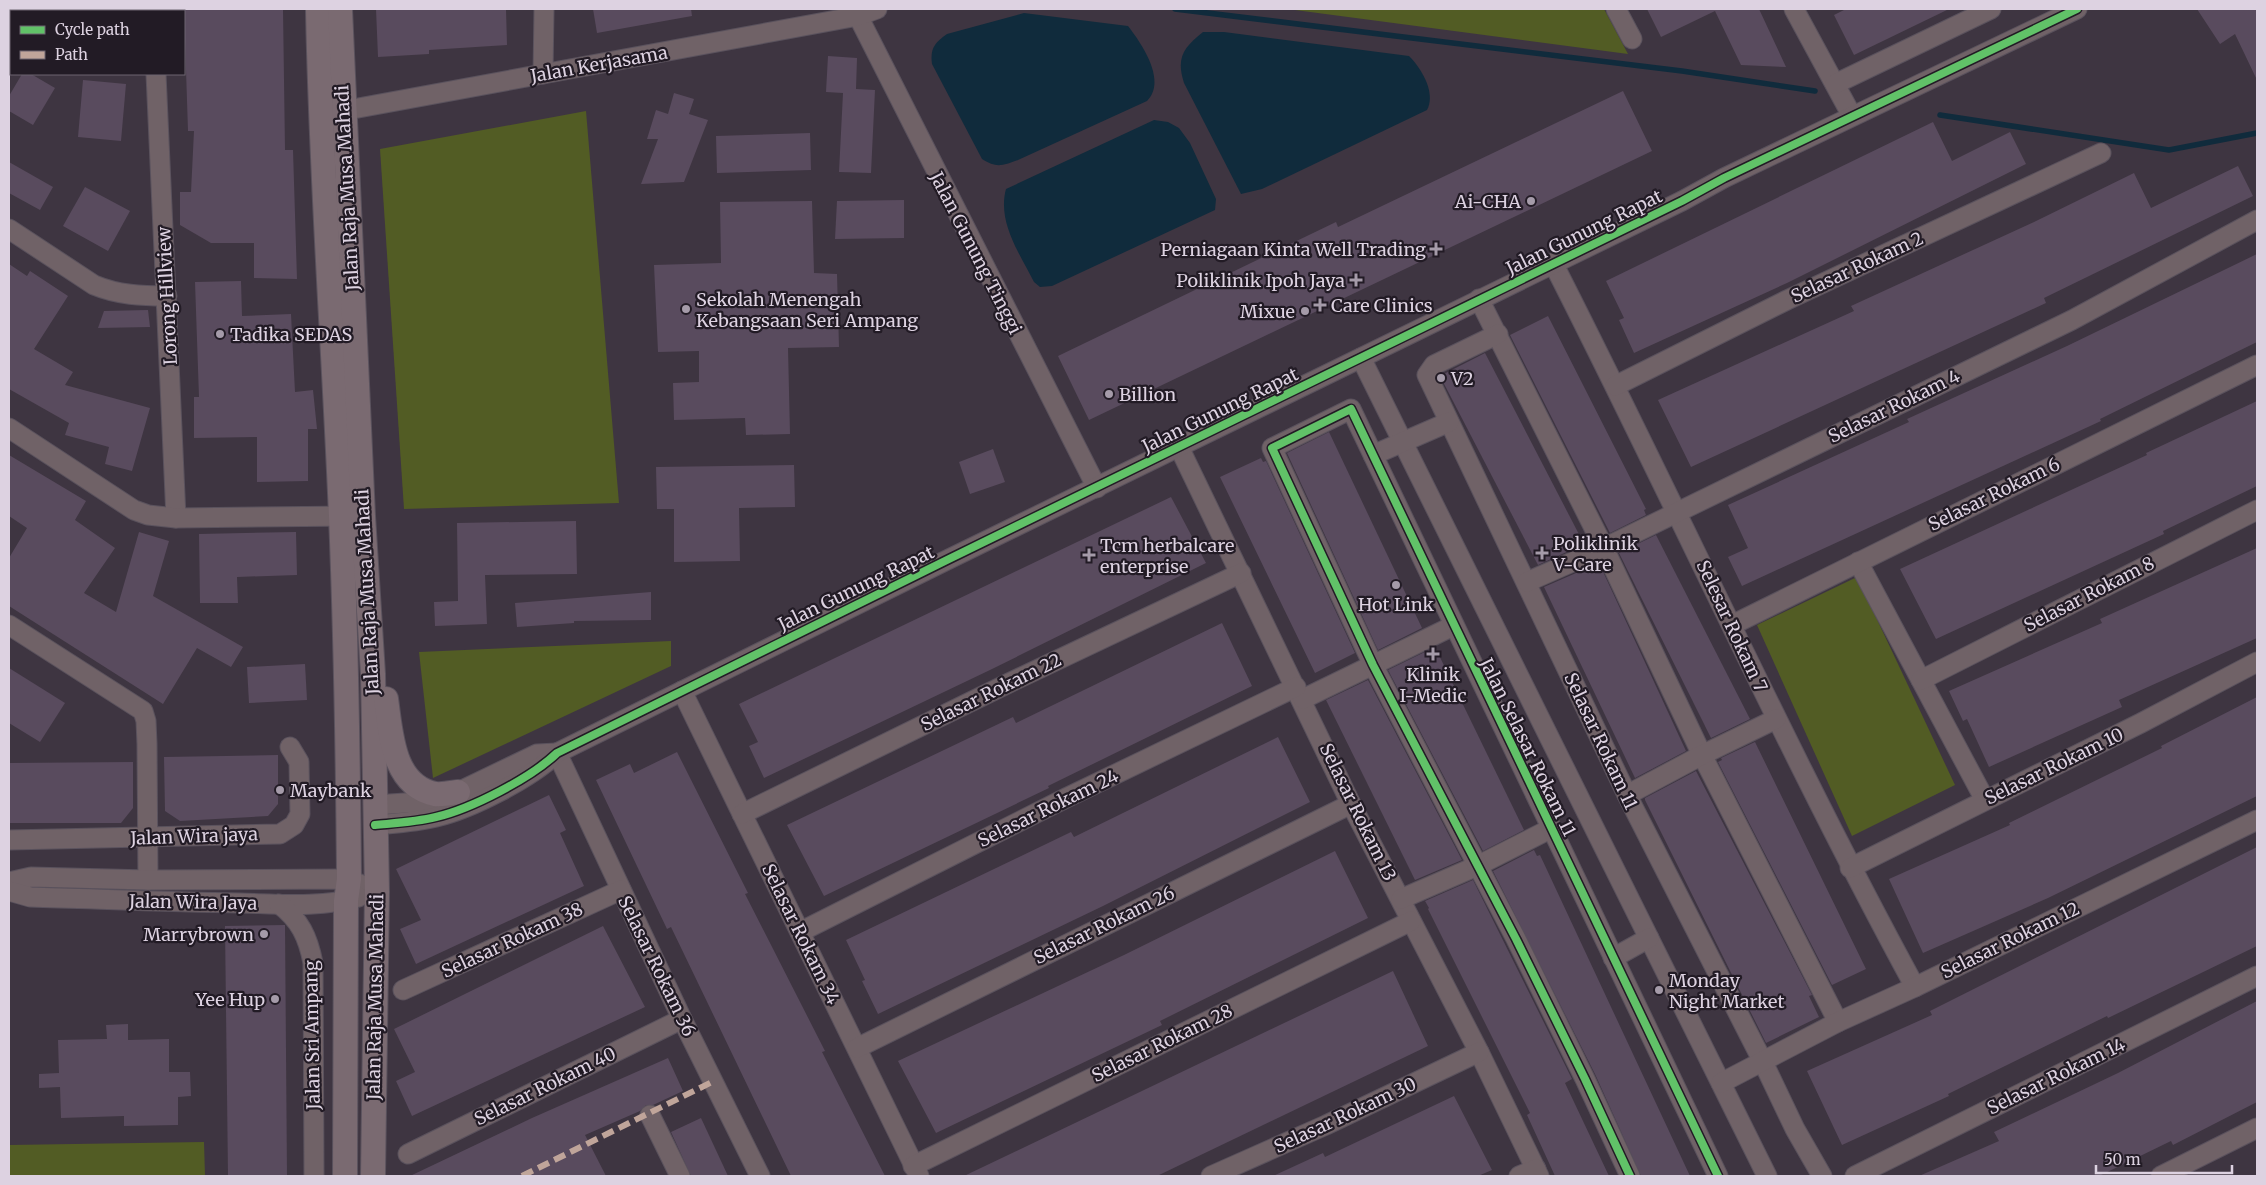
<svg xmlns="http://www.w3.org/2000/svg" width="2266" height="1185" font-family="Merriweather,serif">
  <rect width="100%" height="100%" fill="#3e3541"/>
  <g fill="#525c24">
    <path d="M1297,9H1604L1628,54L1295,10Z"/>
    <path d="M586,111L619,503L404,509L380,149Z"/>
    <path d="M1857,577L1955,785L1852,836L1757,625Z"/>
    <path d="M671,641V666L433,778L419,652Z"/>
    <path d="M204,1142L205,1176H9V1145Z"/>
  </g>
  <g fill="#102b3c">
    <path d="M1024,13L1128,26C1142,44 1167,81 1147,101L1018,160C1002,166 996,168 982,159L932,64C930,49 934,43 947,34Z"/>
    <path d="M1203,32H1224L1409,56C1422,69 1436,93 1427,110L1262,189L1241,194L1184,83C1176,58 1183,48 1203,32Z"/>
    <path d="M1154,120L1168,122L1179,128L1190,143L1216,199L1215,210L1052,286L1040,287L1034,282C1020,254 997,222 1006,189Z"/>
  </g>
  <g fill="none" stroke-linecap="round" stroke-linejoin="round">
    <g stroke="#102b3c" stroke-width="5.5">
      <path d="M1175,9L1682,71L1815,91"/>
      <path d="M1940,115L2169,150L2257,133"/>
    </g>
  </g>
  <g fill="#594b5e">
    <path d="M184,9H283L285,150H293L297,279L254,278V243H211L180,225V192H191L194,131H188Z"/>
    <path d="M376,9H506L507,45L429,50V54L378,57Z"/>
    <path d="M593,9H691L692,16L597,33Z"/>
    <path d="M1647,9H1759L1786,67L1741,65L1715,11L1661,37Z"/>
    <path d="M1846,9H1949L1854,55L1834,15Z"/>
    <path d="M2197,9H2257V80L2235,34L2220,44Z"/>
    <path d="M828,56L857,58L856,89L875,90L871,173L839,172L843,93L826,92Z"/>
    <path d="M22,74H31L55,88L33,125L9,111V96Z"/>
    <path d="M83,80L126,84L121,141L78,137Z"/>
    <path d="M1623,91L1652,151L1089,420L1058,356L1336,222L1338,227Z"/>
    <path d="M674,93L694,99L689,114L708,120L684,182L641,184L658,139H647L656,110L668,114Z"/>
    <path d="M1933,122L1952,161L2010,132L2026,164L1787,283L1634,353L1619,320L1624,318L1606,281Z"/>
    <path d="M810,133L811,170L717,173L716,136Z"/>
    <path d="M9,162L53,187L40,210L9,193Z"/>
    <path d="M2238,166L2253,196L2044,298L2046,303L1691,467L1658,400L1854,311L1851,306L2034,222L2134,173L2151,208Z"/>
    <path d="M85,187L130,211L108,251L63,226Z"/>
    <path d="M904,200V238L835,239L837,201Z"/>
    <path d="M812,201L814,273L837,274L839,347L788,348L790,434L746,435L745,418L674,420L673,383L699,382V351L658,352L654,265L721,263L720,202Z"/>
    <path d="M2257,254V342L2100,419L2101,421L1742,586L1728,557L1748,548L1728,505L1909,422L1907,419L2067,346Z"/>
    <path d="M9,264L27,276L30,271L68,296L34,349L73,372L65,385L150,408L132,471L105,464L109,447L65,435L69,423L9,389Z"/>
    <path d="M241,281L242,316L291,314L295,392L313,390L317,429H308V481L257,482V437L194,438V397H199L195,282Z"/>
    <path d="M148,310L150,327L98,328L104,311Z"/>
    <path d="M1548,316L1646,509L1644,510L1646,515L1610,533L1510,335Z"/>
    <path d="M1485,353L1584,544L1538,565L1440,376Z"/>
    <path d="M2257,401V486L2163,531L2164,534L1936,639L1900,569L2147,455L2146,453Z"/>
    <path d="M1329,432L1422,628L1378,650L1287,453Z"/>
    <path d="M993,449L1005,482L970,494L959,462Z"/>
    <path d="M9,455L86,501L75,520L115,548L84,593L116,612L139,532L169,541L153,596L243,647L231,667L197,648L163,704L9,606V558L27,528L9,516Z"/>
    <path d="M1261,458L1263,462L1266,461L1355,653L1315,673L1220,477Z"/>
    <path d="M794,465L795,507L739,508L740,561L674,562V509H657L656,467Z"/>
    <path d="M1171,497L1206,563L990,670L764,778L749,746L758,742L739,704Z"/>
    <path d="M576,521L577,574L485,575L487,624L435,626L434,602L458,601L457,523Z"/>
    <path d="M296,532L297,575L237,577L238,603H200L199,534Z"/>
    <path d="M1656,535L1750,719L1711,738L1619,553Z"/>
    <path d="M2257,548V638L2119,700L2122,707L1989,767L1967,719L1963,721L1949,691L2102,623L2100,619Z"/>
    <path d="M1599,563L1686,751L1635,778L1544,587Z"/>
    <path d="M651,592V620L574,621V623L517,627L515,603Z"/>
    <path d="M1222,623L1252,686L1048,786L1049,788L824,896L787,825L1013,717L1016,723Z"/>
    <path d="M1435,647L1524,830L1483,851L1388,670Z"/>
    <path d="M305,664L307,700L249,703L247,667Z"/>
    <path d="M9,668L65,703L40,742L9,723Z"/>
    <path d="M1368,680L1462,860L1415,880L1326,700Z"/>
    <path d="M2257,697V796L2048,898L1923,953L1889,879L2010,825L2009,823L2162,748L2161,746Z"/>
    <path d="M1278,737L1310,802L1103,906L878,1014L862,981L865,980L846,940L1071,832L1074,837Z"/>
    <path d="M1755,742L1866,969L1832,985L1718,762L1722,760L1721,758Z"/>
    <path d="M677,752L748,893L745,894L825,1051L822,1052L885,1176H791L671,927L667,929L596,780L630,764L634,773Z"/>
    <path d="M278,755V804L268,816L180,821L165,811L164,757Z"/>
    <path d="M133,762V808L121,823H9V763Z"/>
    <path d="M1696,771L1812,995L1809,996L1819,1017L1766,1043L1645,800V798Z"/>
    <path d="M549,795L566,830L560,833L584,886L416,964L400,929L421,920L396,869Z"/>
    <path d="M2257,847V946L2108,1018L2107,1016L1948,1094L1949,1096L1842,1145L1807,1071L1932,1015L1930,1011Z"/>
    <path d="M1534,850L1537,856L1540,855L1690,1176H1641L1595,1074L1493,871Z"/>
    <path d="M1335,851L1368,918L1160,1021L1162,1025L936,1133L898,1061L1124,955Z"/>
    <path d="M1473,880L1572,1079L1565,1083L1609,1176H1555L1527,1115L1530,1113L1428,909L1429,908L1425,901Z"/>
    <path d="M285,925L287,1176H228L225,926Z"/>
    <path d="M603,926L645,1007L412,1116L396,1081L415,1072L394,1029Z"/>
    <path d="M1393,971L1428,1046L1157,1176H964Z"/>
    <path d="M2257,1001V1102L2173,1145L2171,1141L2099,1176H1919L1999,1141L1994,1132L2118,1073Z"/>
    <path d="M128,1024V1040L169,1039V1072H190L191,1096L178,1097V1125L124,1126V1116L61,1118L60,1087L39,1088V1074L59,1073L58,1040L107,1039L106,1025Z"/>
    <path d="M668,1058L683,1091L653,1105H646L640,1111L585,1135L606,1176H410L532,1118Z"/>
    <path d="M1454,1096L1492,1170L1478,1176H1273L1323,1153L1325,1157Z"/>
    <path d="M701,1118L728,1176H691L671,1132Z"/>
  </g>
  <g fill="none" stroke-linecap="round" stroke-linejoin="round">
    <defs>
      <g id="minor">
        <path d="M154,9V11"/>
        <path d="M1616,9L1632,39"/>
        <path d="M1794,9L1852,116"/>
        <path d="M9,16L11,17"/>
        <path d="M858,16L1097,488"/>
        <path d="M156,74L176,518"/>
        <path d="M543,74L544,9"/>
        <path d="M1835,84L1991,9"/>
        <path d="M331,113L858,16L877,9"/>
        <path d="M9,229L94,285C118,295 142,296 167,296"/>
        <path d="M1553,263C1676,504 1786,750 1915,987"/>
        <path d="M1479,299L1604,548L1702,755L1838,1022"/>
        <path d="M1498,334L1434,365L1427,375L1627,795L1763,1062L1795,1129L1822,1176"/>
        <path d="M1361,358L1767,1176"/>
        <path d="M1615,386L1787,300L2101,153"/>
        <path d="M9,428L134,510L148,515L176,518L354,516"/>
        <path d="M1179,447L1351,804L1479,1052L1539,1176"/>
        <path d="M1373,455L1449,422"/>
        <path d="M1858,562L1985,800"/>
        <path d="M1527,582L1604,548L2072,320L2257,220"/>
        <path d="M9,625L143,711L146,721L147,744L148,880"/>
        <path d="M1732,625L2257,365"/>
        <path d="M1921,680L2257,510"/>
        <path d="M682,691L919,1176"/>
        <path d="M1303,699L1453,626"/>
        <path d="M557,753L682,1019L760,1176"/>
        <path d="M1627,795L1702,755L1776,719"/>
        <path d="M375,805L435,801L458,792L537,754L557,753"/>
        <path d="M742,814L1009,683L1241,573"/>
        <path d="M375,825C396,823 416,822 436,817C471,809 531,778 557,753L949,559L1682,201L1724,178L2077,9"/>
        <path d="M9,840L280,834L294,825L300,814L299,762L290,747"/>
        <path d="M1850,868L2141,723L2257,662"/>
        <path d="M9,882L31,877L148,880L349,879L377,892"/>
        <path d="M9,891L30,897C100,899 170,902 240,903C278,904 322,908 359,897"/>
        <path d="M1401,899L1477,866L1550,829"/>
        <path d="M279,904C300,920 308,937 313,963L314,1176"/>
        <path d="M800,932L1066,798L1296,687"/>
        <path d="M1613,958L1649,938"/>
        <path d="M403,990L621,890"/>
        <path d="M857,1048L1351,804"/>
        <path d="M1721,1083L1838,1022L1915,987L2257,820"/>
        <path d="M650,1115L680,1176"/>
        <path d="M408,1154L682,1019"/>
        <path d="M913,1166L1411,921"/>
        <path d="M1211,1176L1326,1125L1479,1052"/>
        <path d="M1519,1176L1536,1169"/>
        <path d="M1630,1176L1585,1079L1516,939L1373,665L1272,448L1351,409L1718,1176"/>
        <path d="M1855,1176L2257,976"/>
        <path d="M2161,1176L2257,1128"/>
      </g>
      <g id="major">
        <path d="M318,9C321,178 334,347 341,516C346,637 348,758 349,879L346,901L345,1176"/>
        <path d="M340,9L363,516L373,674L377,892L373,1176"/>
        <path d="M386,699C391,733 392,785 435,794C442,795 451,793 458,792"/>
      </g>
    </defs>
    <use href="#minor" stroke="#5a525d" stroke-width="21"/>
    <use href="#major" stroke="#5a525d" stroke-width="26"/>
    <use href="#minor" stroke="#706267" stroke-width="19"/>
    <use href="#major" stroke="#7a6a71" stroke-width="24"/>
    <path stroke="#c0a59a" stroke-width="6" stroke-dasharray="12 6" stroke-linecap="butt" d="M522,1176L714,1081"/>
    <defs>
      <g id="cycleway">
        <path d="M375,825C396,823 416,822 436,817C471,809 531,778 557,753L949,559L1682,201L1724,178L2077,9"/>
        <path d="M1630,1176L1585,1079L1516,939L1373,665L1272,448L1351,409L1718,1176"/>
      </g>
    </defs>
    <use href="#cycleway" stroke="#221b25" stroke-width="11"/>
    <use href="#cycleway" stroke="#61c268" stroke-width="8"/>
  </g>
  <g fill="#a59ba9" stroke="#221b25" stroke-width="2">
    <circle cx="1531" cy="201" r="5"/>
    <path d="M1433.5 241.5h5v5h5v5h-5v5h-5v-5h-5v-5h5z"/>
    <path d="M1353.5 272.5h5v5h5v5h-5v5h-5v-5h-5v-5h5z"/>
    <path d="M1317.5 297.5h5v5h5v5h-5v5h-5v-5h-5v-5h5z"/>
    <circle cx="686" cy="309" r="5"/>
    <circle cx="1305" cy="311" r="5"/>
    <circle cx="220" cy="334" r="5"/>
    <circle cx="1441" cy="378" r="5"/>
    <circle cx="1109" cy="394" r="5"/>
    <path d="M1539.5 545.5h5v5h5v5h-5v5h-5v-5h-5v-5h5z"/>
    <path d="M1086.5 547.5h5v5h5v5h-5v5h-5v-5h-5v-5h5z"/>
    <circle cx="1396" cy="585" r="5"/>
    <path d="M1430.5 646.5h5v5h5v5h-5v5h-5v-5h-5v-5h5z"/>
    <circle cx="280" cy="790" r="5"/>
    <circle cx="264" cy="934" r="5"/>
    <circle cx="1659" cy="990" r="5"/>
    <circle cx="275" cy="999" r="5"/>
  </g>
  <g text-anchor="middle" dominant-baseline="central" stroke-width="4.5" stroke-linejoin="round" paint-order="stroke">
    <g font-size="18" fill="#ddd2e1" stroke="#221b25">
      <text transform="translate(599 64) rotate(-10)">Jalan Kerjasama</text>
      <text transform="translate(347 188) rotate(-93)">Jalan Raja Musa Mahadi</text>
      <text transform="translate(1584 232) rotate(-26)">Jalan Gunung Rapat</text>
      <text transform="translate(976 253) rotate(63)">Jalan Gunung Tinggi</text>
      <text transform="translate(1857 267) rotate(-25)">Selasar Rokam 2</text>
      <text transform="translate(167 296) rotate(-93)">Lorong Hillview</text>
      <text transform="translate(1894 406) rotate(-26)">Selasar Rokam 4</text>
      <text transform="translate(1220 410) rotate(-26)">Jalan Gunung Rapat</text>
      <text transform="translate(1994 494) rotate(-26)">Selasar Rokam 6</text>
      <text transform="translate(856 588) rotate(-26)">Jalan Gunung Rapat</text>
      <text transform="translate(367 592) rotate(-93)">Jalan Raja Musa Mahadi</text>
      <text transform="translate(2089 594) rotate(-27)">Selasar Rokam 8</text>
      <text transform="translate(1732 626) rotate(65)">Selesar Rokam 7</text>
      <text transform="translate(991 692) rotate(-26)">Selasar Rokam 22</text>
      <text transform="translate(1601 741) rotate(65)">Selasar Rokam 11</text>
      <text transform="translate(1528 747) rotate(64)">Jalan Selasar Rokam 11</text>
      <text transform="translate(2054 766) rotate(-26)">Selasar Rokam 10</text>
      <text transform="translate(1048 808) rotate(-26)">Selasar Rokam 24</text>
      <text transform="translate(1358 812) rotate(64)">Selasar Rokam 13</text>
      <text transform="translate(194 836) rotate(-2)">Jalan Wira jaya</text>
      <text transform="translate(193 902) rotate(1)">Jalan Wira Jaya</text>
      <text transform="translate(1104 925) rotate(-26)">Selasar Rokam 26</text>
      <text transform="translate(801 934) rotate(64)">Selasar Rokam 34</text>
      <text transform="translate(512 940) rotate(-25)">Selasar Rokam 38</text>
      <text transform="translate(2010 940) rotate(-26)">Selasar Rokam 12</text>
      <text transform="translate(657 966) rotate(64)">Selasar Rokam 36</text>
      <text transform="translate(375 997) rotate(-89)">Jalan Raja Musa Mahadi</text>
      <text transform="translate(312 1035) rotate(-91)">Jalan Sri Ampang</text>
      <text transform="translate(1162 1043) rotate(-26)">Selasar Rokam 28</text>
      <text transform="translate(2056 1076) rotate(-26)">Selasar Rokam 14</text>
      <text transform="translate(545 1086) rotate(-26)">Selasar Rokam 40</text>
      <text transform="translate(1345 1115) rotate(-25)">Selasar Rokam 30</text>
    </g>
    <g font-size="18" fill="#ddd2e1" stroke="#221b25" text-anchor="start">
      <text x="1521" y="201" text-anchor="end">Ai-CHA</text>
      <text x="1426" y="249" text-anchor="end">Perniagaan Kinta Well Trading</text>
      <text x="1345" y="280" text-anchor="end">Poliklinik Ipoh Jaya</text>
      <text x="696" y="299">Sekolah Menengah<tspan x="696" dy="21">Kebangsaan Seri Ampang</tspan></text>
      <text x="1331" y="305">Care Clinics</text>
      <text x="1295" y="311" text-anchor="end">Mixue</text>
      <text x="230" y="334">Tadika SEDAS</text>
      <text x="1451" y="378">V2</text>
      <text x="1119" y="394">Billion</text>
      <text x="1553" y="543">Poliklinik<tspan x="1553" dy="21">V-Care</tspan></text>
      <text x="1100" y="545">Tcm herbalcare<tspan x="1100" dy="21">enterprise</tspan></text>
      <text x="1396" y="604" text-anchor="middle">Hot Link</text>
      <text x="1433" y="674" text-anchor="middle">Klinik<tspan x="1433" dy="21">I-Medic</tspan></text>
      <text x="290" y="790">Maybank</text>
      <text x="254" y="934" text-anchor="end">Marrybrown</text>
      <text x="1669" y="980">Monday<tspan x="1669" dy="21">Night Market</tspan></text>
      <text x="265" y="999" text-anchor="end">Yee Hup</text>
    </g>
  </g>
  <rect width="2266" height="1185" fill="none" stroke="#ddd2e1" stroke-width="20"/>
  <rect x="10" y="10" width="175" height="65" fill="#221b25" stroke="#6d6470"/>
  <rect x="20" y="26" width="25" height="8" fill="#61c268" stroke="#6d6470"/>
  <text x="55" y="35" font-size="15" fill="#ddd2e1">Cycle path</text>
  <rect x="20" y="51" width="25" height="8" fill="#c0a59a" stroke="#6d6470"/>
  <text x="55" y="60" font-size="15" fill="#ddd2e1">Path</text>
  <path d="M2096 1165v8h136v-8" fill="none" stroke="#ddd2e1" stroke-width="2.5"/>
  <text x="2104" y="1165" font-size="15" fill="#ddd2e1" stroke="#221b25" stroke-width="4" paint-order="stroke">50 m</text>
</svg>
